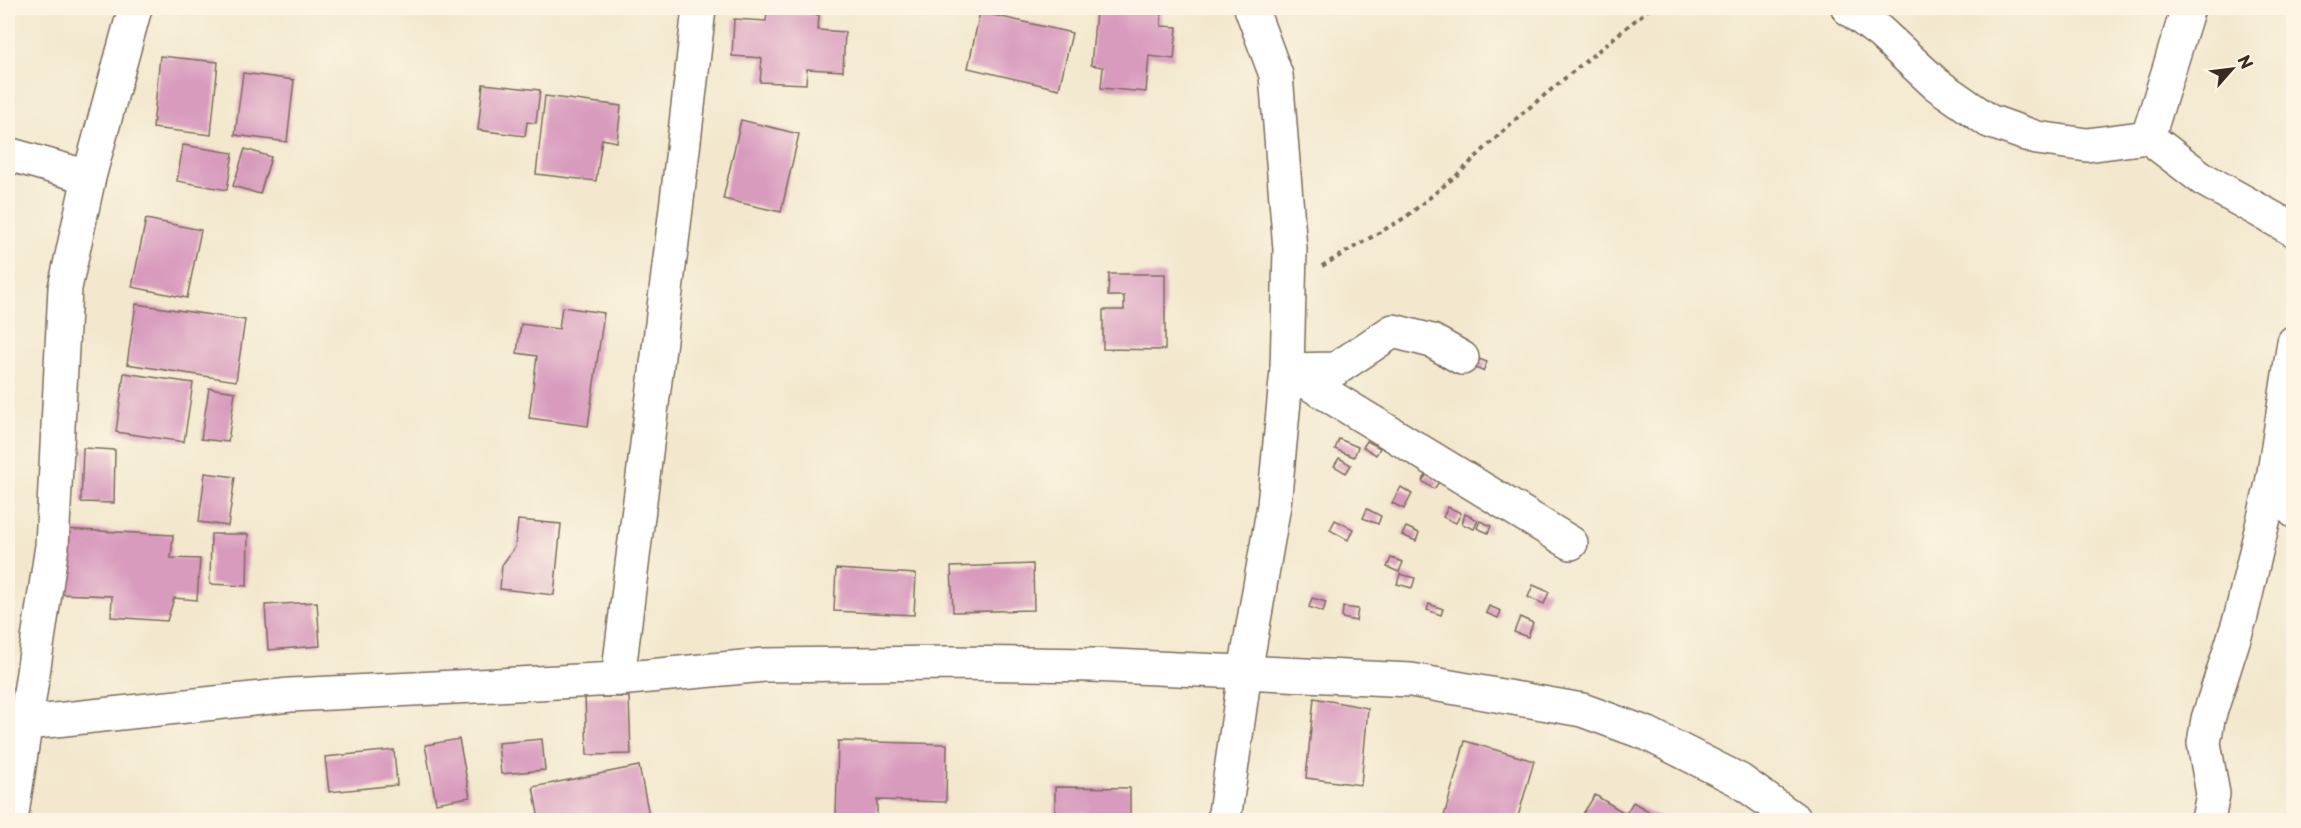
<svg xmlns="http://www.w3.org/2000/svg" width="2301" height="828" font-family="'Playpen Sans',sans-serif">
  <rect width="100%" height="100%" fill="#fcf5e5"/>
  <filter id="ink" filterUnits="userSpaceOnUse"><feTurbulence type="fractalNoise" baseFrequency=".0167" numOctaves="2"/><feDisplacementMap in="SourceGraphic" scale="12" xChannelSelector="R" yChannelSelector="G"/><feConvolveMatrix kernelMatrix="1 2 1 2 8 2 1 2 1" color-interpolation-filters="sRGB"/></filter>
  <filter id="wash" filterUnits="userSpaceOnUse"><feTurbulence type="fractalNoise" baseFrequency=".008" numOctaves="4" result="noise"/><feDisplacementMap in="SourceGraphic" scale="24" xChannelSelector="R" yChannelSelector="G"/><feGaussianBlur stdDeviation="1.35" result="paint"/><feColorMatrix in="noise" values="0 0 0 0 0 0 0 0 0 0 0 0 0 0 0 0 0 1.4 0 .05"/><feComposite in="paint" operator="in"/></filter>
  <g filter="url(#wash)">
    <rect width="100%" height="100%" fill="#f3e8ce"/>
    <g id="blocks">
      <g fill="#d89abd">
        <path d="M1111,8H1162L1161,26L1177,27L1174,59L1149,56L1146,92L1101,88L1103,67L1091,65L1096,12L1110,14Z"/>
        <path d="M767,12L819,15L818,30L845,32L843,71L807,69L806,84L760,82L762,58L732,56L734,19L766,21Z"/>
        <path d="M980,12L1072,33L1059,89L968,68Z"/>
        <path d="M160,56L218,62L211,135L153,128Z"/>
        <path d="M243,73L294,80L287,142L235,135Z"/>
        <path d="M483,84L540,90L536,123L527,122L525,136L478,130Z"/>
        <path d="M545,96L621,106L617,142L602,139L596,181L536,174Z"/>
        <path d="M741,120L799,134L781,212L723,199Z"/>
        <path d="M183,145L233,153L227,190L177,181Z"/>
        <path d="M245,149L271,157L260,194L233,186Z"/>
        <path d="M146,219L201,230L187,298L132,287Z"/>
        <path d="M1109,274H1165V350L1103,349V310H1124V296H1108Z"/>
        <path d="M136,304L245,320L236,381L127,364Z"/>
        <path d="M562,307L604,313L588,426L529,418L537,356L517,353L521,324L559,329Z"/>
        <path d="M1471,356L1487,362L1483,371L1467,365Z"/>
        <path d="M124,373L193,383L184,442L116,432Z"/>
        <path d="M209,388L235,392L228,442L201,439Z"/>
        <path d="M1339,439L1358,447L1354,457L1335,449Z"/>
        <path d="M1367,441L1380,448L1376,455L1363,447Z"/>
        <path d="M83,448L115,450L114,503L81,502Z"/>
        <path d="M1339,458L1351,465L1346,473L1334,466Z"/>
        <path d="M205,473L235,477L228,526L199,522Z"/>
        <path d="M1427,474L1439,482L1434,489L1422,481Z"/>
        <path d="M1401,487L1412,494L1404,509L1392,503Z"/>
        <path d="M1448,507L1461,513L1456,523L1443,517Z"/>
        <path d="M1367,509L1381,516L1378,524L1363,518Z"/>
        <path d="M1465,514L1478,520L1474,529L1462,524Z"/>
        <path d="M518,520L561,524L554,595L500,589L502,565L515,547Z"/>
        <path d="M1335,520L1353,529L1348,540L1330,530Z"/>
        <path d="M1480,521L1491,526L1488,533L1477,528Z"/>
        <path d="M1406,527L1419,533L1416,541L1402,535Z"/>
        <path d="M62,529L173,535L171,558L200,559L197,600L174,598L167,621L111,617L112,596L59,594Z"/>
        <path d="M211,534H248L247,586L210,584Z"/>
        <path d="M1391,558L1403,562L1399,572L1387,567Z"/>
        <path d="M1033,564L1034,610L953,612L951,567Z"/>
        <path d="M836,569L916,574L914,615L834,611Z"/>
        <path d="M1400,574L1415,578L1412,588L1397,584Z"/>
        <path d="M1533,585L1549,592L1544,604L1528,597Z"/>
        <path d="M1312,598L1326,602L1323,612L1309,607Z"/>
        <path d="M317,602L320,646L268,650L265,605Z"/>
        <path d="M1429,604L1443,609L1441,615L1427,610Z"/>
        <path d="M1489,606L1501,611L1498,618L1486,613Z"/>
        <path d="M1343,607L1358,609L1356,621L1342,618Z"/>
        <path d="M1520,617L1533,623L1528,637L1514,632Z"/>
        <path d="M585,697H629L631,754L587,755Z"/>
        <path d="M1314,698L1368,708L1361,785L1306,778Z"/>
        <path d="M459,739L470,797L436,803L425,745Z"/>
        <path d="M542,739L545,770L501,774L498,743Z"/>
        <path d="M838,741L947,744L946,802L877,800V818L836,817Z"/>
        <path d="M1465,741L1534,761L1517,820H1443Z"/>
        <path d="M394,750L397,785L329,792L325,757Z"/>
        <path d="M639,766L650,820H539L533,787Z"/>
        <path d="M1055,787L1130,788V820H1085V814H1055Z"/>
        <path d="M1595,795L1626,814L1633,802L1660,818L1658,820H1579Z"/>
      </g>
    </g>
  </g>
  <g filter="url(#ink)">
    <use href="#blocks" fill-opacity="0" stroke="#7b6c5c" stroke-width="1.5"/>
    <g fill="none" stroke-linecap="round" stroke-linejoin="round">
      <defs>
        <g id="minor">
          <path d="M1848,8L1880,32L1936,84L1989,121L2037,138L2087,145L2148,137L2203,179L2294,230"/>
          <path d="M2148,137L2188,8"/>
          <path d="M8,154L89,177"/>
          <path d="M1287,370L1571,543"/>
          <path d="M1287,370L1336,369L1393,331L1432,341L1462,358"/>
          <path d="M2273,479L2294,511"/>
          <path d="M618,679C645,455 675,232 699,8"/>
          <path d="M27,723L290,695L618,679L764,665L948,663L1092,665L1411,680L1582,710L1648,734L1739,780L1795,820"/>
          <path d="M11,820L52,546L65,288L89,177L135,8"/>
          <path d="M1224,820L1245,672L1274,505L1287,370L1290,249L1276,75L1251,8"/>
          <path d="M2208,820L2213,794L2204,743L2208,719L2241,616L2273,479L2294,342"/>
        </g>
      </defs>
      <use href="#minor" stroke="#7b6c5c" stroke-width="36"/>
      <path stroke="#7b6c5c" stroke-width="4" stroke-dasharray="4.5 4.5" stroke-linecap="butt" d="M1322,266L1406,217L1457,175L1518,117L1650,8"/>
      <use href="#minor" stroke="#fff" stroke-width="33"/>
    </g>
  </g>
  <rect width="2301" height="828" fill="none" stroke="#fcf5e5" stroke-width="30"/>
  <g transform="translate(2232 69) rotate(62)" stroke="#fcf5e5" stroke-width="4.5" paint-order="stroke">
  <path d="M0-4.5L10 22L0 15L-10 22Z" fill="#3b2a1e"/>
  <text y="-9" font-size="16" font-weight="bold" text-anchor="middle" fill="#3b2a1e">N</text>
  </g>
</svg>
